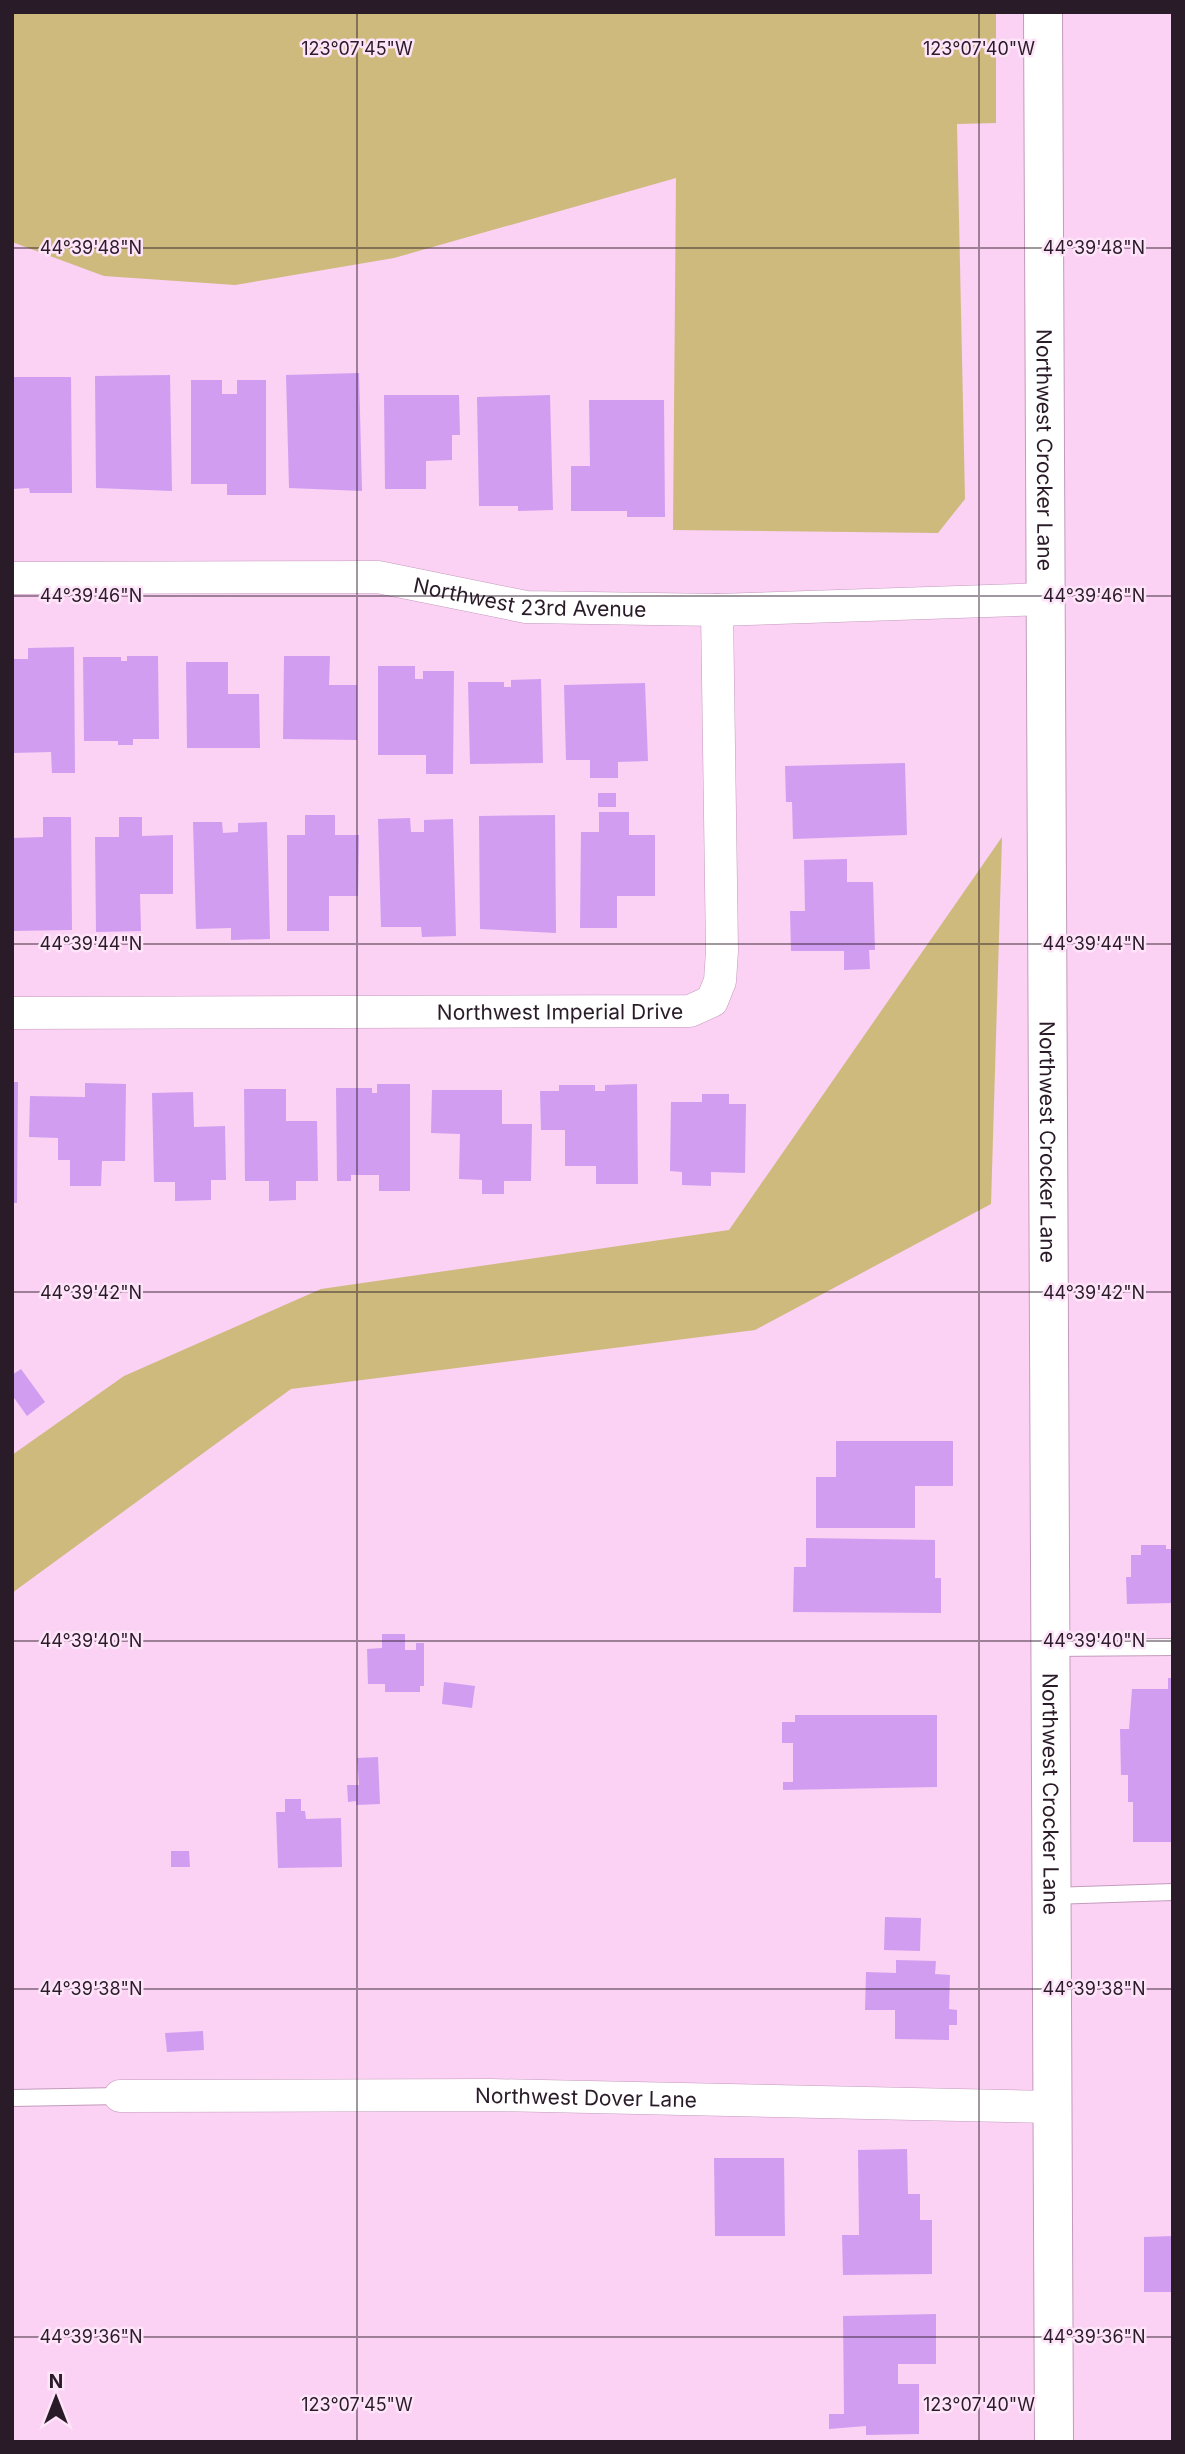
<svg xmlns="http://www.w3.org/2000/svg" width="1185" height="2454" font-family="Inter,sans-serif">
  <rect width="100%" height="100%" fill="#fbd1f4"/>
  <g fill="#ceba7d">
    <path d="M12,12H996V123L957,124L965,499L938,533L673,530L676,178L394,258L235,285L104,276L12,242Z"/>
    <path d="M1002,837L991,1204L755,1330L291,1389L12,1593V1455L124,1376L321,1289L729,1230Z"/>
  </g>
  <g fill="#d19df1">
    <path d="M359,373L362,491L289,488L286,375Z"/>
    <path d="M170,375L172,491L96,488L95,376Z"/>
    <path d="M12,377H71L72,493H30L29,488L12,489Z"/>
    <path d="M191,380H222V394H237V380H266V495H227V484H191Z"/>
    <path d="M384,395H459L460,435H452V460L426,461V489H385Z"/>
    <path d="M550,395L553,510L518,511V506H479L477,397Z"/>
    <path d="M589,400H664L665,517H627V511H571V466H590Z"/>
    <path d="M74,647L75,773H52L51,752L12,753V659H28V648Z"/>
    <path d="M127,656H158L159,739H133V745H118V741H84L83,657H121V661H127Z"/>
    <path d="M284,656H330L329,685H357V740L283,739Z"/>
    <path d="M186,662H228V694H259L260,748H187Z"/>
    <path d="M378,666H415V679H423V671H454L453,774H426V755H378Z"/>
    <path d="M541,679L543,763L470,764L468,682H504V687H511V680Z"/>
    <path d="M645,683L648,761L618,762V778H590V760H566L564,685Z"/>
    <path d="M905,763L907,835L793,839L792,802H786L785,766Z"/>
    <rect x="598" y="793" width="18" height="14"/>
    <path d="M599,812H629V835H655V896H617V928H580L581,832H599Z"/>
    <path d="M305,815H335V835H359L358,896H329V931H287V835H305Z"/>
    <path d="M555,815L556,933L480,929L479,816Z"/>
    <path d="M43,817H71L72,930L12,931V838L43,837Z"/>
    <path d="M119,817H142V836L173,835V894H140L141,931L96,932L95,837H119Z"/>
    <path d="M410,818L411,832H424V820L453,819L456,936L422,937L421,927H381L378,819Z"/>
    <path d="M193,822H222L223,833L238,832V823L267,822L270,939L231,940V928L196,929Z"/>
    <path d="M847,859V882H873L875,950H869L870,969L844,970V951H791L790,911H805L804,860Z"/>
    <path d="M12,1082H18L17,1203H12Z"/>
    <path d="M85,1083L126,1084L125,1161H102L101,1186H70V1160H58V1138L29,1137L30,1096L85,1097Z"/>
    <path d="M377,1084H410V1191H379V1175H351V1181H337L336,1088H372V1093H377Z"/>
    <path d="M637,1084L638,1184H596V1166H565V1130H541L540,1091H559V1085H595V1091H605V1085Z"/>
    <path d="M244,1089H286V1121H317L318,1181H296V1200L269,1201V1181H245Z"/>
    <path d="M432,1090H502V1124H532L531,1181H504V1194H482V1180L459,1179L460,1134L431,1133Z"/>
    <path d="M193,1092L194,1127L225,1126L226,1180H211V1200L175,1201V1182H154L152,1093Z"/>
    <path d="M702,1094H729V1104H746L745,1173L711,1172V1186L682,1185V1172L670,1171L671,1102H702Z"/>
    <path d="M21,1369L45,1402L27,1416L12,1395V1375Z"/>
    <path d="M836,1441H953V1486H915V1528H816V1477H836Z"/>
    <path d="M806,1538L935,1540V1578H941V1613L793,1612L794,1567H806Z"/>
    <path d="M1141,1545H1166V1549H1173V1603L1127,1604L1126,1577H1131V1555H1141Z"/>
    <path d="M382,1634H405V1650H416V1643H424V1686H420V1692H385V1684H368L367,1649L382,1648Z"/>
    <path d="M1168,1678H1173V1842H1133V1802H1128V1775H1121L1120,1729H1129L1132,1689H1168Z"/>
    <path d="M444,1682L475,1686L472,1708L442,1704Z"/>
    <path d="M795,1715H937V1787L783,1790V1782H793V1743H782V1722H795Z"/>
    <path d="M378,1757L380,1804L356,1805V1801L348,1802L347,1785H359L357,1758Z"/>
    <path d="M285,1799H301V1811H305L306,1819L341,1818L342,1867L278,1868L276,1812H285Z"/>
    <path d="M171,1851H189L190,1867H171Z"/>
    <path d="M885,1917L921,1918L920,1951L884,1950Z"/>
    <path d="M896,1960L936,1961L935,1974L950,1975L949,2009L957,2010V2025H949V2040L895,2039V2010H865L866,1972L896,1973Z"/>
    <path d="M203,2031L204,2050L167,2052L165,2033Z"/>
    <path d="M907,2149L908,2194H920V2220H932V2274L843,2275L842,2235H859L858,2150Z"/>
    <path d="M714,2158H784L785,2236H715Z"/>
    <path d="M1173,2236V2292H1144V2237Z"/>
    <path d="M936,2314V2364H898V2384H919V2434L866,2435V2426L829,2429V2414H844L843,2316Z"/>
  </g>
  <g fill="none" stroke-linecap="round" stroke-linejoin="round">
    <defs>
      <g id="lane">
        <path d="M1050,1648L1173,1647"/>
        <path d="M1051,1896L1173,1892"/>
        <path d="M12,2098L120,2096"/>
      </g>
      <g id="street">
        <path id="s1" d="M12,578L378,577L526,607L717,610L1047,599"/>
        <path id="s2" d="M12,1013L690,1011L712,1001L720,981L722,951L717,610"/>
        <path id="s3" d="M120,2096L491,2095L1052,2107"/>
      </g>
      <g id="secondary">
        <path id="s4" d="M1043,12L1054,2442"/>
      </g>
    </defs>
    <use href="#lane" stroke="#c39bbc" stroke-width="18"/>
    <use href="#street" stroke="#c39bbc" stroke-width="33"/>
    <use href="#secondary" stroke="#c39bbc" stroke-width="40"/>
    <use href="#lane" stroke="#fff" stroke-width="16"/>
    <use href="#street" stroke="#fff" stroke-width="32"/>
    <use href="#secondary" stroke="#fff" stroke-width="38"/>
  </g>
  <path fill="none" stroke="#2a1b28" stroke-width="2" stroke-opacity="0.45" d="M357,12V2442M979,12V2442M12,248H1173M12,596H1173M12,944H1173M12,1292H1173M12,1641H1173M12,1989H1173M12,2337H1173"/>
  <g text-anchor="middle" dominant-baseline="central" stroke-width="5" stroke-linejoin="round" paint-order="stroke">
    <g font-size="21" fill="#2a1b28" stroke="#fee4f9">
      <text stroke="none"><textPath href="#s4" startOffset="438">Northwest Crocker Lane</textPath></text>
      <text stroke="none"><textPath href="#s1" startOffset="520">Northwest 23rd Avenue</textPath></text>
      <text stroke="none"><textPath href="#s2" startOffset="548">Northwest Imperial Drive</textPath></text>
      <text stroke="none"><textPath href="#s4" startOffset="1130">Northwest Crocker Lane</textPath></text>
      <text stroke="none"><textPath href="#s4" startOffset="1782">Northwest Crocker Lane</textPath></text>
      <text stroke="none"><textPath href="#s3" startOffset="466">Northwest Dover Lane</textPath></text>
    </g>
  </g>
  <g font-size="18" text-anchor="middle" fill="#2a1b28" stroke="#fee4f9" stroke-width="5" stroke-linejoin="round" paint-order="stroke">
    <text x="357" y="55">123°07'45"W</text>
    <text x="979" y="55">123°07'40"W</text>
    <text x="91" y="254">44°39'48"N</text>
    <text x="1094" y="254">44°39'48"N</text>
    <text x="91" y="602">44°39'46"N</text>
    <text x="1094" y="602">44°39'46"N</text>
    <text x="91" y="950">44°39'44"N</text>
    <text x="1094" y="950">44°39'44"N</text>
    <text x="91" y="1299">44°39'42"N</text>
    <text x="1094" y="1299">44°39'42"N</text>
    <text x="91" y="1647">44°39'40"N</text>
    <text x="1094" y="1647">44°39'40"N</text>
    <text x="91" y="1995">44°39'38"N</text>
    <text x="1094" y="1995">44°39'38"N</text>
    <text x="91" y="2343">44°39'36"N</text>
    <text x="1094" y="2343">44°39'36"N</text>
    <text x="357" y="2411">123°07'45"W</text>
    <text x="979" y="2411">123°07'40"W</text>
  </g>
  <rect width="1185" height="2454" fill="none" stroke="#2a1b28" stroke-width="28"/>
  <g transform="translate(56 2398)" stroke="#fee4f9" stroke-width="5" paint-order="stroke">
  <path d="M0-5L12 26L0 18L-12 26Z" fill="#2a1b28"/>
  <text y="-10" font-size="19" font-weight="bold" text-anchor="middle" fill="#2a1b28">N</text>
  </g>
</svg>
